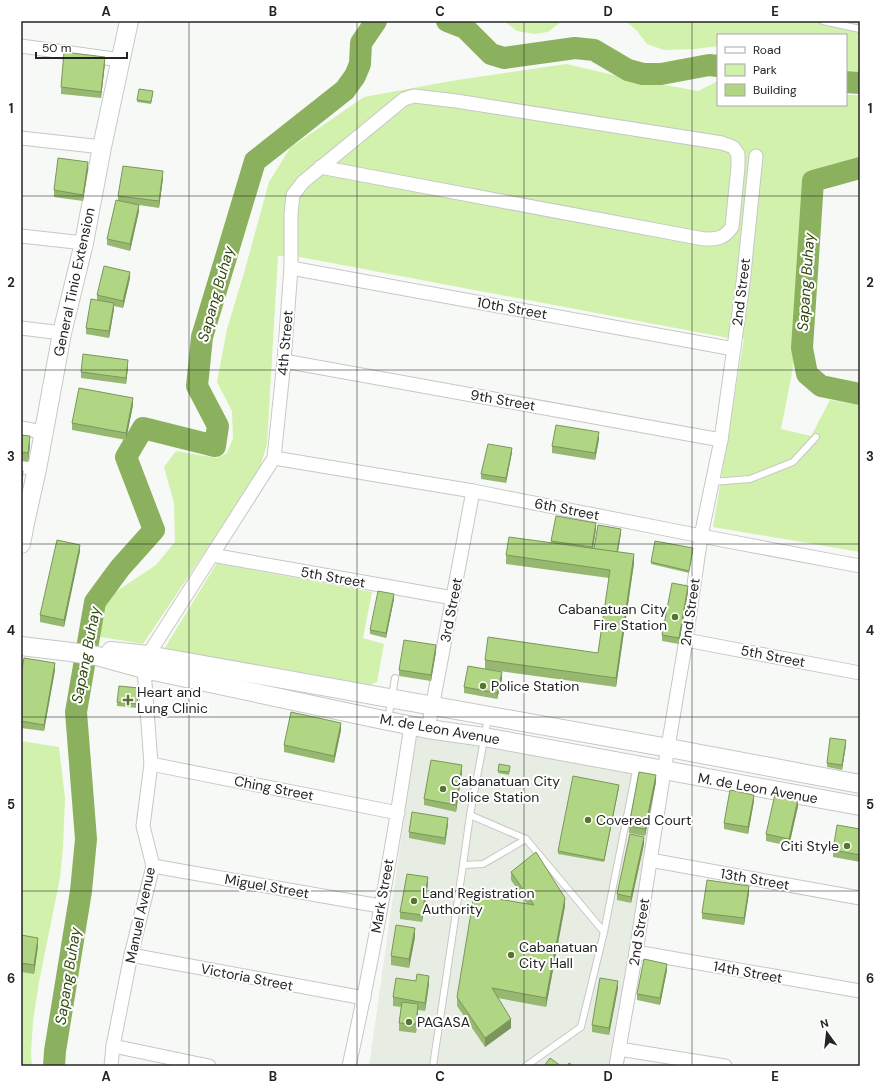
<svg xmlns="http://www.w3.org/2000/svg" width="881" height="1087" font-family="'DM Sans',sans-serif">
  <rect width="100%" height="100%" fill="#f7f9f6"/>
  <path fill="#e8ede3" d="M416,734L660,779L611,1066H369Z"/>
  <g fill="#d1f1ad">
    <path d="M504,21H562L548,32L535,34L517,31Z"/>
    <path d="M626,21H860V72L846,70V35H718V46L695,49L664,50L647,44L637,31Z"/>
    <path d="M566,64L622,77L698,91L718,81V105H846V95H860V160L805,175L797,343L791,378L781,429L811,436L830,400L860,405V552L713,527L744,339L728,338L300,257L278,256L267,444L259,471L143,644L89,635L99,603L156,565L175,542L174,503L164,467L176,451L217,458L227,453L233,438L232,411L217,382L227,329L244,273L269,182L290,148L364,97L451,81Z"/>
    <path d="M217,563L372,592L363,638L384,644L377,682L367,686L164,649Z"/>
    <path d="M21,741L59,747L65,798L63,847L60,878L39,982L33,1021L31,1054L32,1066H21Z"/>
  </g>
  <g fill="none" stroke-linecap="round" stroke-linejoin="round">
    <g stroke="#8cb15e" stroke-width="22">
      <path d="M447,21L465,28L491,54L504,58L575,48L594,50L628,70L643,74H661L709,65L718,66"/>
      <path d="M846,82L860,83"/>
      <path d="M860,168L813,181L802,348L807,374L821,386L860,394"/>
      <path d="M54,1066L55,1051L81,891L86,839L76,712L95,602L120,568L154,530L126,457L143,428L215,446L218,426L197,386L202,337L255,161L345,90L355,76L360,64L361,43L376,21"/>
    </g>
    <defs>
      <g id="lane">
        <path d="M823,21L860,29"/>
        <path d="M712,482L750,479L793,462L816,437"/>
        <path d="M388,720L395,678"/>
        <path d="M470,815L526,839L604,932"/>
        <path d="M463,865L483,864L526,839"/>
        <path d="M433,1066L463,865L470,815L488,718"/>
        <path d="M526,1066L581,1027L604,932L637,766"/>
      </g>
      <g id="street">
        <path d="M21,46L121,60"/>
        <path d="M21,138L102,147"/>
        <path d="M21,236L84,243"/>
        <path d="M291,268L734,349"/>
        <path d="M21,328L62,333"/>
        <path d="M284,361L721,440"/>
        <path d="M21,428L43,432"/>
        <path d="M274,458L473,491L701,536L860,566"/>
        <path d="M21,467L37,469"/>
        <path d="M212,555L453,598"/>
        <path d="M686,640L860,673"/>
        <path d="M428,729L473,491"/>
        <path d="M151,764L398,813"/>
        <path d="M650,860L860,898"/>
        <path d="M153,866L380,906"/>
        <path d="M636,952L860,991"/>
        <path d="M131,955L364,998"/>
        <path d="M113,1046L209,1066"/>
        <path d="M619,1049L725,1066"/>
        <path d="M111,1066L113,1046L131,955L153,866L143,826L151,764L144,669L148,655L274,458L284,361L291,268V214L293,195L303,182L404,99L414,96L456,101L722,143L733,147L738,154V167L732,227C724,239 716,239 704,239L320,167"/>
        <path d="M349,1066C374,953 394,840 411,725"/>
        <path d="M616,1066L636,952L664,771L686,640L701,536L721,440L743,283L756,156"/>
      </g>
      <g id="secondary">
        <path d="M21,544L25,523L37,469L62,333L84,243L102,147L129,21"/>
        <path d="M21,646L71,652L97,656L144,669L388,721L428,729L484,737L860,806"/>
        <path d="M111,651L148,655L669,748L860,784"/>
      </g>
    </defs>
    <use href="#lane" stroke="#c6c8c5" stroke-width="8"/>
    <use href="#street" stroke="#c6c8c5" stroke-width="15"/>
    <use href="#secondary" stroke="#c6c8c5" stroke-width="20"/>
    <use href="#lane" stroke="#fff" stroke-width="6"/>
    <use href="#street" stroke="#fff" stroke-width="13"/>
    <use href="#secondary" stroke="#fff" stroke-width="18"/>
  </g>
  <g fill="#97b871">
    <path d="M105,63L101,98L61,94V87Z"/>
    <path d="M153,94L151,104L137,102V100Z"/>
    <path d="M88,169L83,201L54,197V190Z"/>
    <path d="M163,178L159,208L139,205V211L130,251L107,245V239L118,200V196Z"/>
    <path d="M130,278L123,308L114,306V309L109,338L86,334V328L97,300V295Z"/>
    <path d="M128,367L126,384L81,378V372Z"/>
    <path d="M133,405L126,440L72,430V423Z"/>
    <path d="M21,435L30,445L28,462L21,461Z"/>
    <path d="M599,439L595,460L552,453V446Z"/>
    <path d="M512,452L506,483L481,479V474Z"/>
    <path d="M596,529L593,549H594L621,533L618,552L634,563L616,687L485,669V660L598,653L609,578L506,564V555L551,543V541Z"/>
    <path d="M693,550L689,573L651,564V562Z"/>
    <path d="M80,551L64,627L40,622V615Z"/>
    <path d="M688,592L679,644L662,641V635Z"/>
    <path d="M394,599L386,638L370,634V630Z"/>
    <path d="M436,652L431,681L399,676V670Z"/>
    <path d="M55,670L44,731L21,728V675Z"/>
    <path d="M502,679L497,699L464,693V687Z"/>
    <path d="M139,693L137,708L117,706V702Z"/>
    <path d="M341,730L334,763L284,752V745Z"/>
    <path d="M846,745L842,770L827,767V763Z"/>
    <path d="M510,768L509,775L498,773V771Z"/>
    <path d="M462,772L456,812L424,805V799Z"/>
    <path d="M656,782L645,836L629,833V826Z"/>
    <path d="M619,787L604,862L558,854V851Z"/>
    <path d="M754,801L748,834L724,829V823Z"/>
    <path d="M798,806L789,846L766,841V834Z"/>
    <path d="M448,824L445,845L409,838V832Z"/>
    <path d="M860,829V862L833,857V850Z"/>
    <path d="M644,844L631,903L617,900V894Z"/>
    <path d="M511,872L565,906L546,1007L498,998L511,1028L485,1047L457,1006V997L527,904L511,880Z"/>
    <path d="M428,884L422,922L400,919V912Z"/>
    <path d="M749,893L744,925L702,919V913Z"/>
    <path d="M21,935L38,946L34,974L21,972Z"/>
    <path d="M415,937L409,968L391,965V956Z"/>
    <path d="M667,970L660,1005L637,1000V994Z"/>
    <path d="M429,984L425,1011L418,1010L416,1033L399,1031V1023L401,1007L393,1006V997Z"/>
    <path d="M618,988L609,1035L592,1032V1025Z"/>
  </g>
  <g fill="#7b965c">
    <path d="M105,57V63L101,98V92Z"/>
    <path d="M88,162V169L83,201V195Z"/>
    <path d="M163,171V178L159,208V201Z"/>
    <path d="M139,205V211L130,251V244Z"/>
    <path d="M130,272V278L123,308V301Z"/>
    <path d="M114,303V309L109,338V331Z"/>
    <path d="M128,360V367L126,384V378Z"/>
    <path d="M133,398V405L126,440V433Z"/>
    <path d="M599,432V439L595,460V453Z"/>
    <path d="M30,436V445L28,462V453Z"/>
    <path d="M512,448V452L506,483V478Z"/>
    <path d="M23,471V479L21,497V488Z"/>
    <path d="M596,523V529L592,554V547Z"/>
    <path d="M621,529V533L617,556V552Z"/>
    <path d="M80,545V551L64,627V620Z"/>
    <path d="M634,554V563L616,687V678Z"/>
    <path d="M688,586V592L679,644V638Z"/>
    <path d="M394,594V599L386,638V633Z"/>
    <path d="M436,645V652L431,681V675Z"/>
    <path d="M55,663V670L44,731V725Z"/>
    <path d="M502,672V679L497,699V693Z"/>
    <path d="M341,723V730L334,763V756Z"/>
    <path d="M846,740V745L842,770V765Z"/>
    <path d="M462,765V772L456,812V805Z"/>
    <path d="M656,775V782L645,836V829Z"/>
    <path d="M619,785V787L604,862V860Z"/>
    <path d="M754,795V801L748,834V827Z"/>
    <path d="M798,799V806L789,846V839Z"/>
    <path d="M448,818V824L445,845V838Z"/>
    <path d="M644,837V844L631,903V897Z"/>
    <path d="M428,877V884L422,922V915Z"/>
    <path d="M749,886V893L744,925V918Z"/>
    <path d="M565,898V906L546,1007V998Z"/>
    <path d="M415,928V937L409,968V959Z"/>
    <path d="M38,938V946L34,974V965Z"/>
    <path d="M667,964V970L660,1005V998Z"/>
    <path d="M429,976V984L425,1011V1003Z"/>
    <path d="M618,981V988L609,1035V1028Z"/>
    <path d="M418,1004V1013L416,1033V1024Z"/>
    <path d="M511,1019V1028L485,1047V1038Z"/>
  </g>
  <g fill="#b0d683" stroke="#7b965c">
    <path d="M64,52L105,57L101,92L61,87Z"/>
    <path d="M139,89L153,91L151,102L137,100Z"/>
    <path d="M58,158L88,162L83,195L54,190Z"/>
    <path d="M123,166L163,171L159,201L118,196Z"/>
    <path d="M116,200L139,205L130,244L107,239Z"/>
    <path d="M104,266L130,272L123,301L97,295Z"/>
    <path d="M91,299L114,303L109,331L86,328Z"/>
    <path d="M83,354L128,360L126,378L81,372Z"/>
    <path d="M79,388L133,398L126,433L72,423Z"/>
    <path d="M556,425L599,432L595,453L552,446Z"/>
    <path d="M21,435L30,436L28,453L21,452Z"/>
    <path d="M488,444L512,448L506,478L481,474Z"/>
    <path d="M21,470L23,471L21,488Z"/>
    <path d="M556,516L596,523L592,547L551,541Z"/>
    <path d="M598,525L621,529L617,552L594,549Z"/>
    <path d="M509,537L634,554L616,678L485,660L488,637L598,653L610,570L506,555Z"/>
    <path d="M57,540L80,545L64,620L40,615Z"/>
    <path d="M655,541L693,548L689,571L651,562Z"/>
    <path d="M672,583L688,586L679,638L662,635Z"/>
    <path d="M378,591L394,594L386,633L370,630Z"/>
    <path d="M404,640L436,645L431,675L399,670Z"/>
    <path d="M24,658L55,663L44,725L21,721V675Z"/>
    <path d="M468,666L502,672L497,693L464,687Z"/>
    <path d="M119,686L139,688L137,704L117,702Z"/>
    <path d="M291,712L341,723L334,756L284,745Z"/>
    <path d="M830,738L846,740L842,765L827,763Z"/>
    <path d="M431,760L462,765L456,805L424,799Z"/>
    <path d="M499,764L510,766L509,772L498,771Z"/>
    <path d="M639,772L656,775L645,829L629,826Z"/>
    <path d="M573,776L619,785L604,860L558,851Z"/>
    <path d="M730,790L754,795L748,827L724,823Z"/>
    <path d="M775,794L798,799L789,839L766,834Z"/>
    <path d="M412,812L448,818L445,838L409,832Z"/>
    <path d="M837,825L860,829V855L833,850Z"/>
    <path d="M630,834L644,837L631,897L617,894Z"/>
    <path d="M536,852L565,898L546,998L492,988L511,1019L485,1038L457,997L474,895L534,905L511,872Z"/>
    <path d="M407,874L428,877L422,915L400,912Z"/>
    <path d="M707,880L749,886L744,918L702,913Z"/>
    <path d="M396,925L415,928L409,959L391,956Z"/>
    <path d="M21,935L38,938L34,965L21,963Z"/>
    <path d="M644,959L667,964L660,998L637,994Z"/>
    <path d="M417,974L429,976L425,1003L393,997L396,978L416,981Z"/>
    <path d="M600,978L618,981L609,1028L592,1025Z"/>
    <path d="M402,1002L418,1004L416,1024L399,1023Z"/>
    <path d="M550,1058L561,1066H544Z"/>
    <path d="M569,1063L574,1066H567Z"/>
  </g>
  <path fill="none" stroke="#232423" stroke-width="1" stroke-opacity="0.55" d="M189,21V1066M357,21V1066M524,21V1066M692,21V1066M21,196H860M21,370H860M21,544H860M21,717H860M21,891H860"/>
  <g fill="#57762c" stroke="#fff" stroke-width="1.5">
    <circle cx="675" cy="617" r="4"/>
    <circle cx="483" cy="686" r="4"/>
    <path d="M126 694h4v4h4v4h-4v4h-4v-4h-4v-4h4z"/>
    <circle cx="443" cy="789" r="4"/>
    <circle cx="588" cy="820" r="4"/>
    <circle cx="847" cy="846" r="4"/>
    <circle cx="414" cy="901" r="4"/>
    <circle cx="511" cy="955" r="4"/>
    <circle cx="409" cy="1022" r="4"/>
  </g>
  <g text-anchor="middle" dominant-baseline="central" stroke-width="4" stroke-linejoin="round" paint-order="stroke">
    <g font-size="14" fill="#232423" stroke="#fff">
      <text transform="translate(74 282) rotate(-78)">General Tinio Extension</text>
      <text transform="translate(741 292) rotate(-83)">2nd Street</text>
      <text transform="translate(512 308) rotate(10)">10th Street</text>
      <text transform="translate(285 343) rotate(-85)">4th Street</text>
      <text transform="translate(503 400) rotate(10)">9th Street</text>
      <text transform="translate(567 509) rotate(11)">6th Street</text>
      <text transform="translate(333 577) rotate(10)">5th Street</text>
      <text transform="translate(451 610) rotate(-79)">3rd Street</text>
      <text transform="translate(690 612) rotate(-82)">2nd Street</text>
      <text transform="translate(773 656) rotate(11)">5th Street</text>
      <text transform="translate(440 729) rotate(10)">M. de Leon Avenue</text>
      <text transform="translate(274 788) rotate(11)">Ching Street</text>
      <text transform="translate(758 788) rotate(10)">M. de Leon Avenue</text>
      <text transform="translate(755 879) rotate(10)">13th Street</text>
      <text transform="translate(267 886) rotate(10)">Miguel Street</text>
      <text transform="translate(382 896) rotate(-80)">Mark Street</text>
      <text transform="translate(140 915) rotate(-78)">Manuel Avenue</text>
      <text transform="translate(639 932) rotate(-81)">2nd Street</text>
      <text transform="translate(748 972) rotate(10)">14th Street</text>
      <text transform="translate(247 977) rotate(11)">Victoria Street</text>
    </g>
    <g font-size="14" fill="#232423" stroke="#fff" text-anchor="start">
      <text x="667" y="609" text-anchor="end">Cabanatuan City<tspan x="667" dy="16">Fire Station</tspan></text>
      <text x="491" y="686">Police Station</text>
      <text x="137" y="692">Heart and<tspan x="137" dy="16">Lung Clinic</tspan></text>
      <text x="451" y="781">Cabanatuan City<tspan x="451" dy="16">Police Station</tspan></text>
      <text x="596" y="820">Covered Court</text>
      <text x="839" y="846" text-anchor="end">Citi Style</text>
      <text x="422" y="893">Land Registration<tspan x="422" dy="16">Authority</tspan></text>
      <text x="519" y="947">Cabanatuan<tspan x="519" dy="16">City Hall</tspan></text>
      <text x="417" y="1022">PAGASA</text>
    </g>
    <g font-size="15" font-style="italic" fill="#32490d" stroke="#fff">
      <text transform="translate(806 282) rotate(-86)">Sapang Buhay</text>
      <text transform="translate(216 294) rotate(-74)">Sapang Buhay</text>
      <text transform="translate(86 655) rotate(-79)">Sapang Buhay</text>
      <text transform="translate(68 976) rotate(-81)">Sapang Buhay</text>
    </g>
  </g>
  <rect width="881" height="1087" fill="none" stroke="#ffffff" stroke-width="44"/>
  <rect x="717" y="34" width="130" height="72" fill="#ffffff" stroke="#a7a7a7"/>
  <rect x="725" y="47" width="20" height="6" fill="#ffffff" stroke="#a7a7a7"/>
  <text x="753" y="54" font-size="12" fill="#232423">Road</text>
  <rect x="725" y="64" width="20" height="12" fill="#d1f1ad" stroke="#a7a7a7"/>
  <text x="753" y="74" font-size="12" fill="#232423">Park</text>
  <rect x="725" y="84" width="20" height="12" fill="#b0d683" stroke="#a7a7a7"/>
  <text x="753" y="94" font-size="12" fill="#232423">Building</text>
  <g transform="translate(827 1033) rotate(345)" stroke="#ffffff" stroke-width="3" paint-order="stroke">
  <path d="M0-3L7 15L0 10L-7 15Z" fill="#232423"/>
  <text y="-6" font-size="11" font-weight="bold" text-anchor="middle" fill="#232423">N</text>
  </g>
  <path d="M36 52v6h91v-6" fill="none" stroke="#232423" stroke-width="2"/>
  <text x="42" y="52" font-size="12" fill="#232423" stroke="#ffffff" stroke-width="3" paint-order="stroke">50 m</text>
  <rect x="22" y="22" width="837" height="1043" fill="none" stroke="#232423" stroke-width="1.5"/>
  <g font-size="13" text-anchor="middle" font-weight="bold" fill="#232423">
    <text x="106" y="16">A</text>
    <text x="273" y="16">B</text>
    <text x="440" y="16">C</text>
    <text x="608" y="16">D</text>
    <text x="775" y="16">E</text>
    <text x="11" y="113">1</text>
    <text x="870" y="113">1</text>
    <text x="11" y="287">2</text>
    <text x="870" y="287">2</text>
    <text x="11" y="461">3</text>
    <text x="870" y="461">3</text>
    <text x="11" y="635">4</text>
    <text x="870" y="635">4</text>
    <text x="11" y="809">5</text>
    <text x="870" y="809">5</text>
    <text x="11" y="983">6</text>
    <text x="870" y="983">6</text>
    <text x="106" y="1081">A</text>
    <text x="273" y="1081">B</text>
    <text x="440" y="1081">C</text>
    <text x="608" y="1081">D</text>
    <text x="775" y="1081">E</text>
  </g>
</svg>
